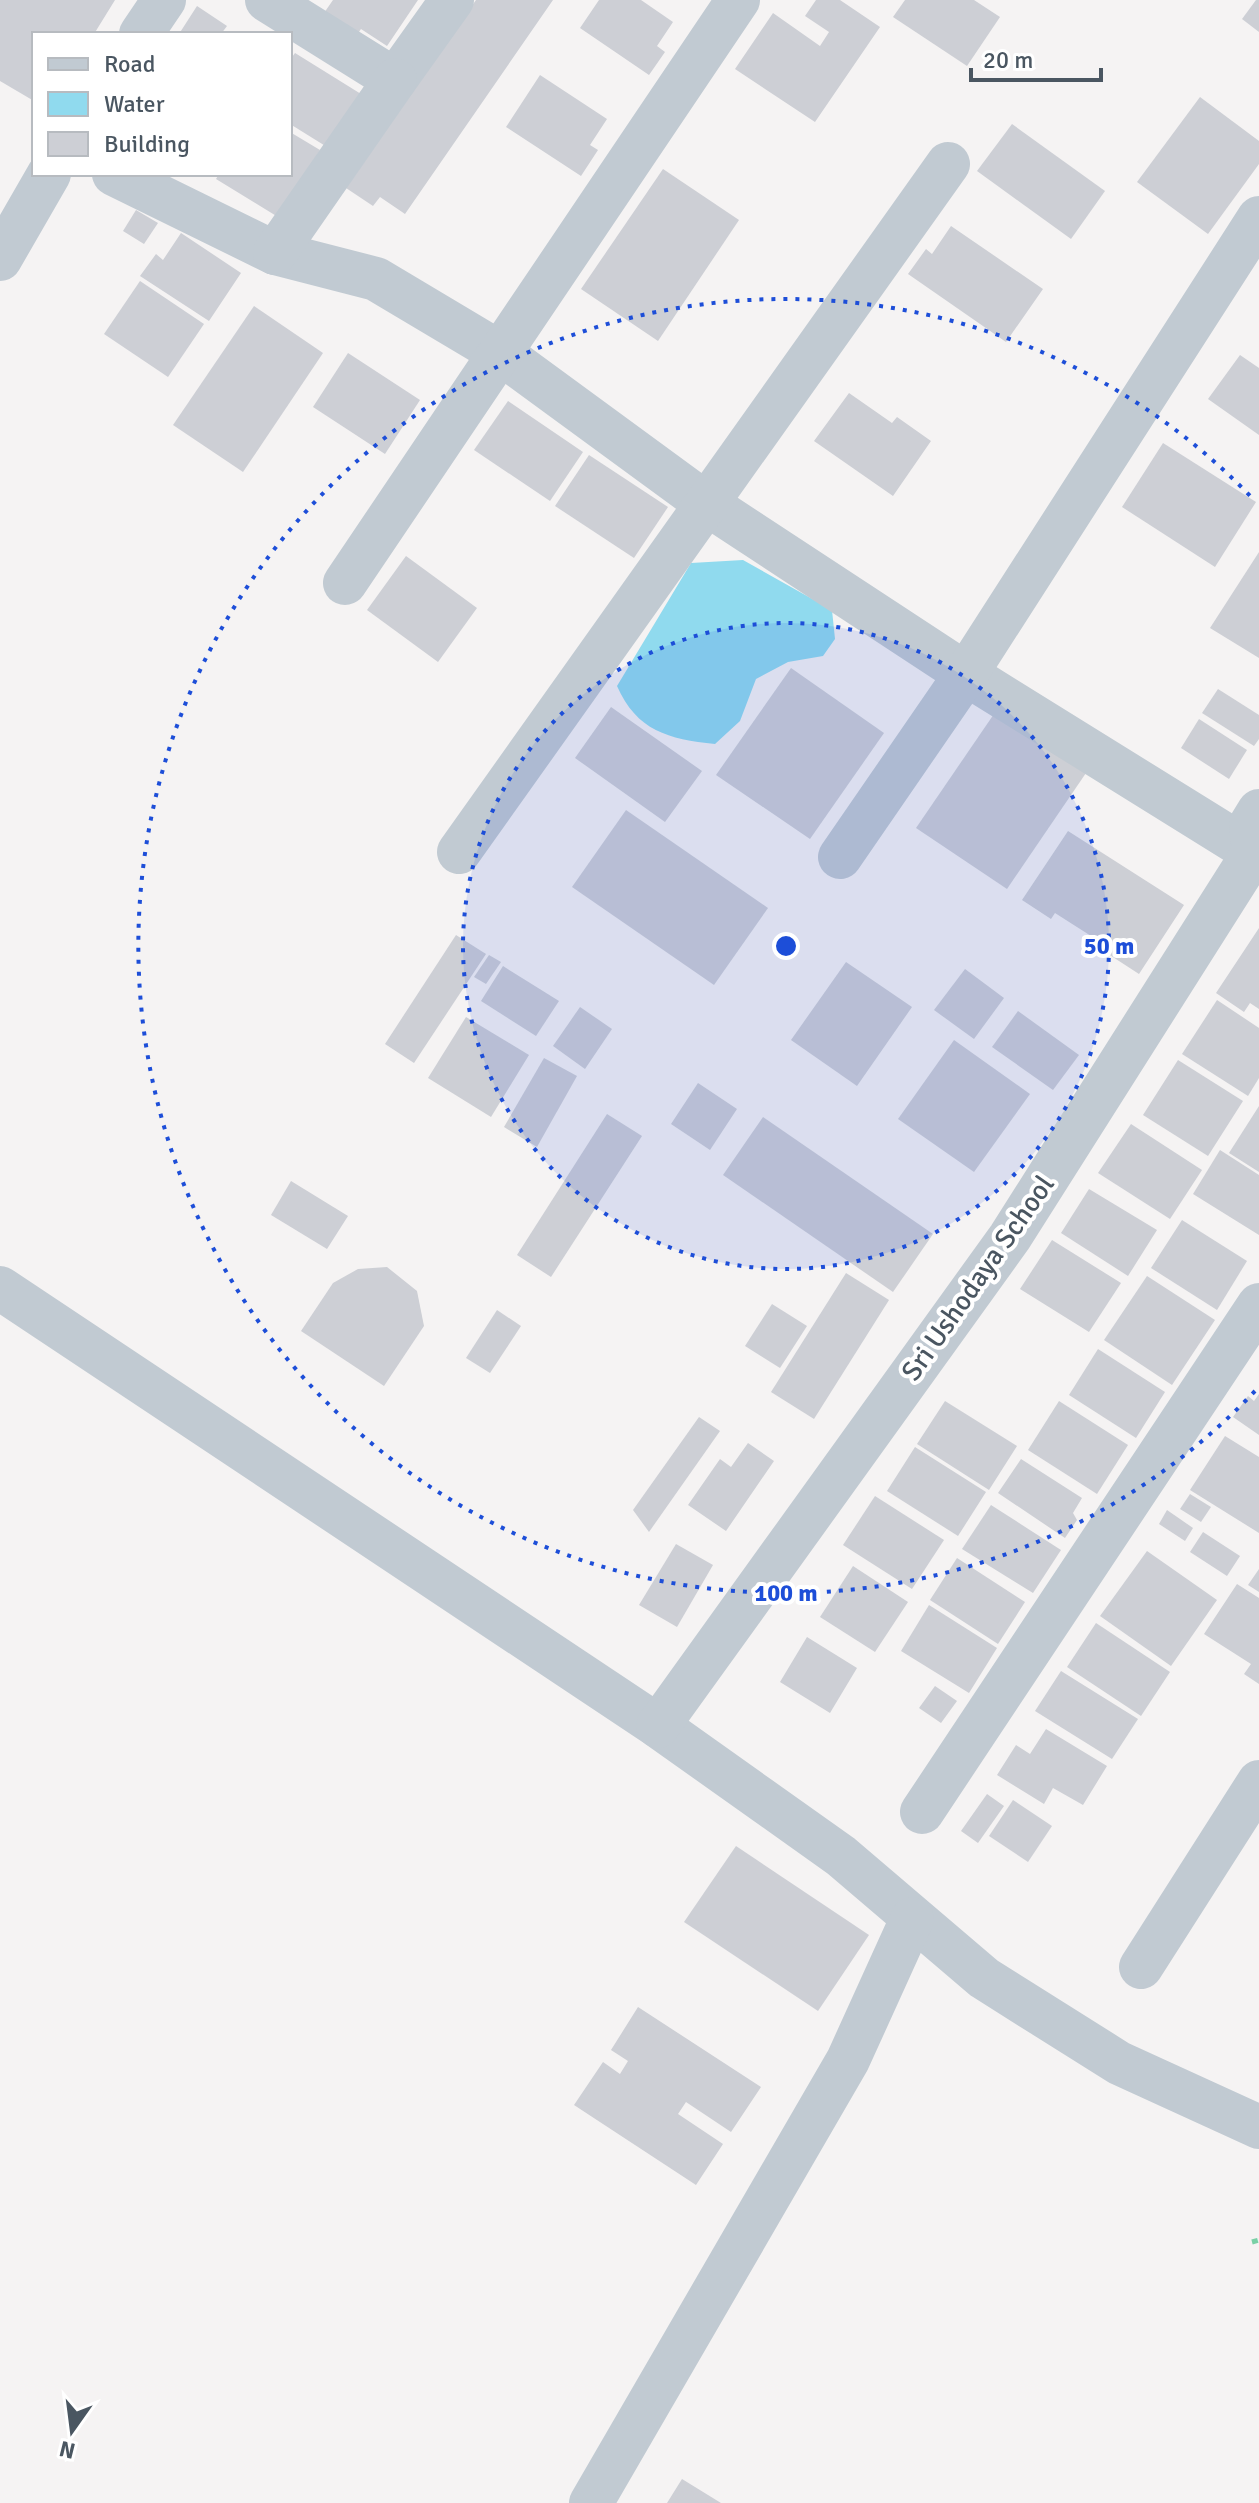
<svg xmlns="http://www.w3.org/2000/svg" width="1259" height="2503" font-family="Signika,sans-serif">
  <rect width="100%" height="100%" fill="#f5f3f3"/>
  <path fill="#90daee" d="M743,560L832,610L835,639L823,656L788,662L756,679L740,721L715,744C668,739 637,731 617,686L691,563Z"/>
  <g fill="#cdcfd5">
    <path d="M0,0H115L94,34H34V101L0,81Z"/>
    <path d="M333,0H418L387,46L361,29L356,36L324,13Z"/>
    <path d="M476,0H553L405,214L380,197L373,206L346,188Z"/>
    <path d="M599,0H641L673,22L657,46L665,52L649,75L580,28Z"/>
    <path d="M816,0H840L880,27L815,122L735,69L773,13L820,46L829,32L805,16Z"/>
    <path d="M905,0H974L1000,17L967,66L893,17Z"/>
    <path d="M1256,0H1259V32L1242,19Z"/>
    <path d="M197,6L227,26L221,34H179Z"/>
    <path d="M295,53L361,94L327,147L290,124V60Z"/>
    <path d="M540,75L607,119L590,145L598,150L581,176L506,127Z"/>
    <path d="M1200,97L1259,141V164L1208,234L1137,182Z"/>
    <path d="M1012,124L1105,191L1071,239L977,171Z"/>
    <path d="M290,132L320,150L278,217L216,179L219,174H290Z"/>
    <path d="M663,169L739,220L658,341L581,289Z"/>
    <path d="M136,210L158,223L144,244L123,231Z"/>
    <path d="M951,226L1043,289L1006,342L908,274L926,249L932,254Z"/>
    <path d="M181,233L241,273L209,321L140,276L156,254L163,260Z"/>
    <path d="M140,281L204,324L168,377L104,334Z"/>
    <path d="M254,306L323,353L243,472L173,425Z"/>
    <path d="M348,353L420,400L385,454L313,407Z"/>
    <path d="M1240,355L1259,368V435L1208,399Z"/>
    <path d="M849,393L892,423L897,417L931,441L893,496L814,441Z"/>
    <path d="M508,401L583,452L550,501L474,450Z"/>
    <path d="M1163,443L1256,502L1215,567L1122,507Z"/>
    <path d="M589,455L668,507L634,558L555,506Z"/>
    <path d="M1259,552V658L1210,628Z"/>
    <path d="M406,556L477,608L438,662L367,610Z"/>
    <path d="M791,668L884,733L810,839L716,775Z"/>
    <path d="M1218,689L1259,715V739L1254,746L1202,713Z"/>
    <path d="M611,707L702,771L665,822L575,758Z"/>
    <path d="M996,711L1086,773L1007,889L916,828Z"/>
    <path d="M1199,719L1247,750L1229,779L1181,748Z"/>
    <path d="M626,810L768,908L714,985L572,887Z"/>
    <path d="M1068,831L1184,905L1139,974L1099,948L1102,943L1055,913L1051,919L1022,900Z"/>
    <path d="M1259,928V1009L1250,1003L1244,1012L1216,993Z"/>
    <path d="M456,935L486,954L414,1063L385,1044Z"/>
    <path d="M489,955L501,962L486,984L474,977Z"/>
    <path d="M846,962L912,1007L857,1086L791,1040Z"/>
    <path d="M503,966L559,1001L536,1036L481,1001Z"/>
    <path d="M965,969L1004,998L974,1039L934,1010Z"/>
    <path d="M1217,1000L1259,1028V1078L1248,1096L1182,1054Z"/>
    <path d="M580,1007L612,1029L585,1069L553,1046Z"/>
    <path d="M1018,1011L1079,1055L1053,1090L992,1047Z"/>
    <path d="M466,1017L529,1055L491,1117L428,1078Z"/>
    <path d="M954,1040L1030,1094L974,1172L898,1119Z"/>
    <path d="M544,1058L577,1076L537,1147L504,1127Z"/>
    <path d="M1178,1060L1243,1101L1208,1156L1143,1115Z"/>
    <path d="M698,1083L737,1109L710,1150L671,1124Z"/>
    <path d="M1259,1106V1172L1229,1153Z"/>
    <path d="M607,1114L642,1136L551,1277L517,1255Z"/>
    <path d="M763,1117L933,1234L893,1292L723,1175Z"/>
    <path d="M1131,1124L1202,1170L1170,1219L1098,1173Z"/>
    <path d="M1220,1150L1259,1175V1235L1193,1194Z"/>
    <path d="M291,1181L348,1216L327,1249L271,1215Z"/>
    <path d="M1089,1189L1157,1230L1128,1276L1061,1233Z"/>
    <path d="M1182,1220L1247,1261L1217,1310L1151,1268Z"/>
    <path d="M1052,1240L1121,1283L1089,1332L1020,1289Z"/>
    <path d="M387,1267L417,1291L424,1326L384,1386L301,1331L333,1283L358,1269Z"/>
    <path d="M846,1273L889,1300L814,1419L771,1392Z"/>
    <path d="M1147,1276L1215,1320L1172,1385L1104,1340Z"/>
    <path d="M772,1304L807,1326L780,1368L745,1346Z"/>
    <path d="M497,1310L521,1326L490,1373L466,1358Z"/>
    <path d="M1098,1349L1165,1392L1136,1438L1069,1395Z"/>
    <path d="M1259,1394V1435L1233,1417L1248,1396L1254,1401Z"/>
    <path d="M945,1401L1017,1446L989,1490L917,1444Z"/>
    <path d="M1059,1401L1128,1445L1097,1494L1028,1450Z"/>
    <path d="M699,1417L720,1431L649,1532L633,1510Z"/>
    <path d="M1225,1436L1259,1457V1533L1190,1490Z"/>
    <path d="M748,1443L774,1461L726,1531L688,1505L720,1459L731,1467Z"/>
    <path d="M915,1447L986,1492L958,1536L887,1491Z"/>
    <path d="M1021,1459L1082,1498L1073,1513L1077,1520L1065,1538L998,1493Z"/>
    <path d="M1190,1494L1211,1507L1201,1522L1180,1509Z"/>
    <path d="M875,1496L944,1540L912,1589L843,1545Z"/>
    <path d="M991,1505L1061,1550L1033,1593L962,1549Z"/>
    <path d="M1167,1510L1193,1528L1185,1541L1159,1524Z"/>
    <path d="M1203,1532L1240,1556L1227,1576L1190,1552Z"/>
    <path d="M676,1544L713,1565L677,1627L639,1605Z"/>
    <path d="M1147,1551L1217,1600L1171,1666L1100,1616Z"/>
    <path d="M957,1558L1025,1602L998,1644L930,1600Z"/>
    <path d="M853,1566L908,1602L875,1652L820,1617Z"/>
    <path d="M1259,1569V1592L1248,1585Z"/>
    <path d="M1237,1584L1259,1598V1684L1244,1674L1251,1664L1204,1634Z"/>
    <path d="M929,1605L997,1648L969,1693L901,1651Z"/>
    <path d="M1096,1623L1170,1672L1141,1716L1067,1667Z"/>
    <path d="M807,1637L857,1668L830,1713L780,1682Z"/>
    <path d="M1061,1671L1138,1719L1112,1759L1035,1711Z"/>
    <path d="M935,1686L957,1701L941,1723L919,1708Z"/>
    <path d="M1046,1729L1107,1766L1083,1805L1053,1788L1044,1804L997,1775L1016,1745L1030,1754Z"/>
    <path d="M987,1794L1004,1806L978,1843L961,1831Z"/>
    <path d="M1013,1800L1052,1826L1028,1862L989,1836Z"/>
    <path d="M736,1846L869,1935L818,2011L684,1922Z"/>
    <path d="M638,2007L761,2087L731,2132L686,2102L678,2114L723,2144L696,2185L574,2105L603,2062L620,2074L628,2061L611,2050Z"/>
    <path d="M682,2479L721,2503H667Z"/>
  </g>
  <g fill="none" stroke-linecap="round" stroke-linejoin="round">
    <path stroke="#7ad0a6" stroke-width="5" stroke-dasharray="6 4" stroke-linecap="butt" d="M1252,2242L1259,2240"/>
    <g stroke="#c1cad2" stroke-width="44">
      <path d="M267,0L395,80L452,0"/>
      <path d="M141,34L164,0"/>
      <path d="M114,174L275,253L376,279L502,354L704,502L966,674L1259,856"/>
      <path d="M275,253L395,80"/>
      <path d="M0,259L49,174"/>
      <path d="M345,583L738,0"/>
      <path d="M459,852L948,164"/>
      <path d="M840,857L966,674L1259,218"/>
      <path d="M0,1288L658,1726L841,1856L984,1978L1119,2063L1259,2127"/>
      <path d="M658,1726L1010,1237L1254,852L1251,824L1259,811"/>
      <path d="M922,1812L1259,1305"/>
      <path d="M1141,1967L1259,1782"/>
      <path d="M591,2503L848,2060L912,1919"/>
    </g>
  </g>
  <circle cx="786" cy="946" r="323" fill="#1d4ed8" fill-opacity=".12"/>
  <g fill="none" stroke="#1d4ed8" stroke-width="4" stroke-dasharray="4 8">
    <circle cx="786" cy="946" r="323"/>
    <path d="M1255 1391A647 647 0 1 1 1255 501"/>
  </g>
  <g text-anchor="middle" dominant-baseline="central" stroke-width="8" stroke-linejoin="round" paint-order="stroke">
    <g font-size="28" fill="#4a5661" stroke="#fff">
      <text transform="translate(978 1278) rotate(-55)">Sri Ushodaya School</text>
    </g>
  </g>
  <circle cx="786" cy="946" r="12" fill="#1d4ed8" stroke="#fff" stroke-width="4"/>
  <g font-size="24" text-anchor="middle" font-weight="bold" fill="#1d4ed8" stroke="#fff" stroke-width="8" stroke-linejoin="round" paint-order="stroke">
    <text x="1109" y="954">50 m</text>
    <text x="786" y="1601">100 m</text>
  </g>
  <rect x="32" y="32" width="260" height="144" fill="#ffffff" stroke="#b7bbc0" stroke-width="2"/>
  <rect x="48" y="58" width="40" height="12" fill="#c1cad2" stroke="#b7bbc0" stroke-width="2"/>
  <text x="104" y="72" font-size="24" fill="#4a5661">Road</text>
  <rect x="48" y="92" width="40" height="24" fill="#90daee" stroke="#b7bbc0" stroke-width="2"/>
  <text x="104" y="112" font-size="24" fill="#4a5661">Water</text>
  <rect x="48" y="132" width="40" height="24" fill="#cdcfd5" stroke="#b7bbc0" stroke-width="2"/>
  <text x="104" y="152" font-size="24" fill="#4a5661">Building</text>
  <g transform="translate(72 2431) rotate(194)" stroke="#ffffff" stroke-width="6" paint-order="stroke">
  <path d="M0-6L14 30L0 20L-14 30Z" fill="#4a5661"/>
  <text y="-12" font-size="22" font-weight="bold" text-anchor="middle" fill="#4a5661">N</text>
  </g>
  <path d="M971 68v12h130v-12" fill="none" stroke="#4a5661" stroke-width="4"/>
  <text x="983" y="68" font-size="24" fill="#4a5661" stroke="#ffffff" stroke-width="6" paint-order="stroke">20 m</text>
</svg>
